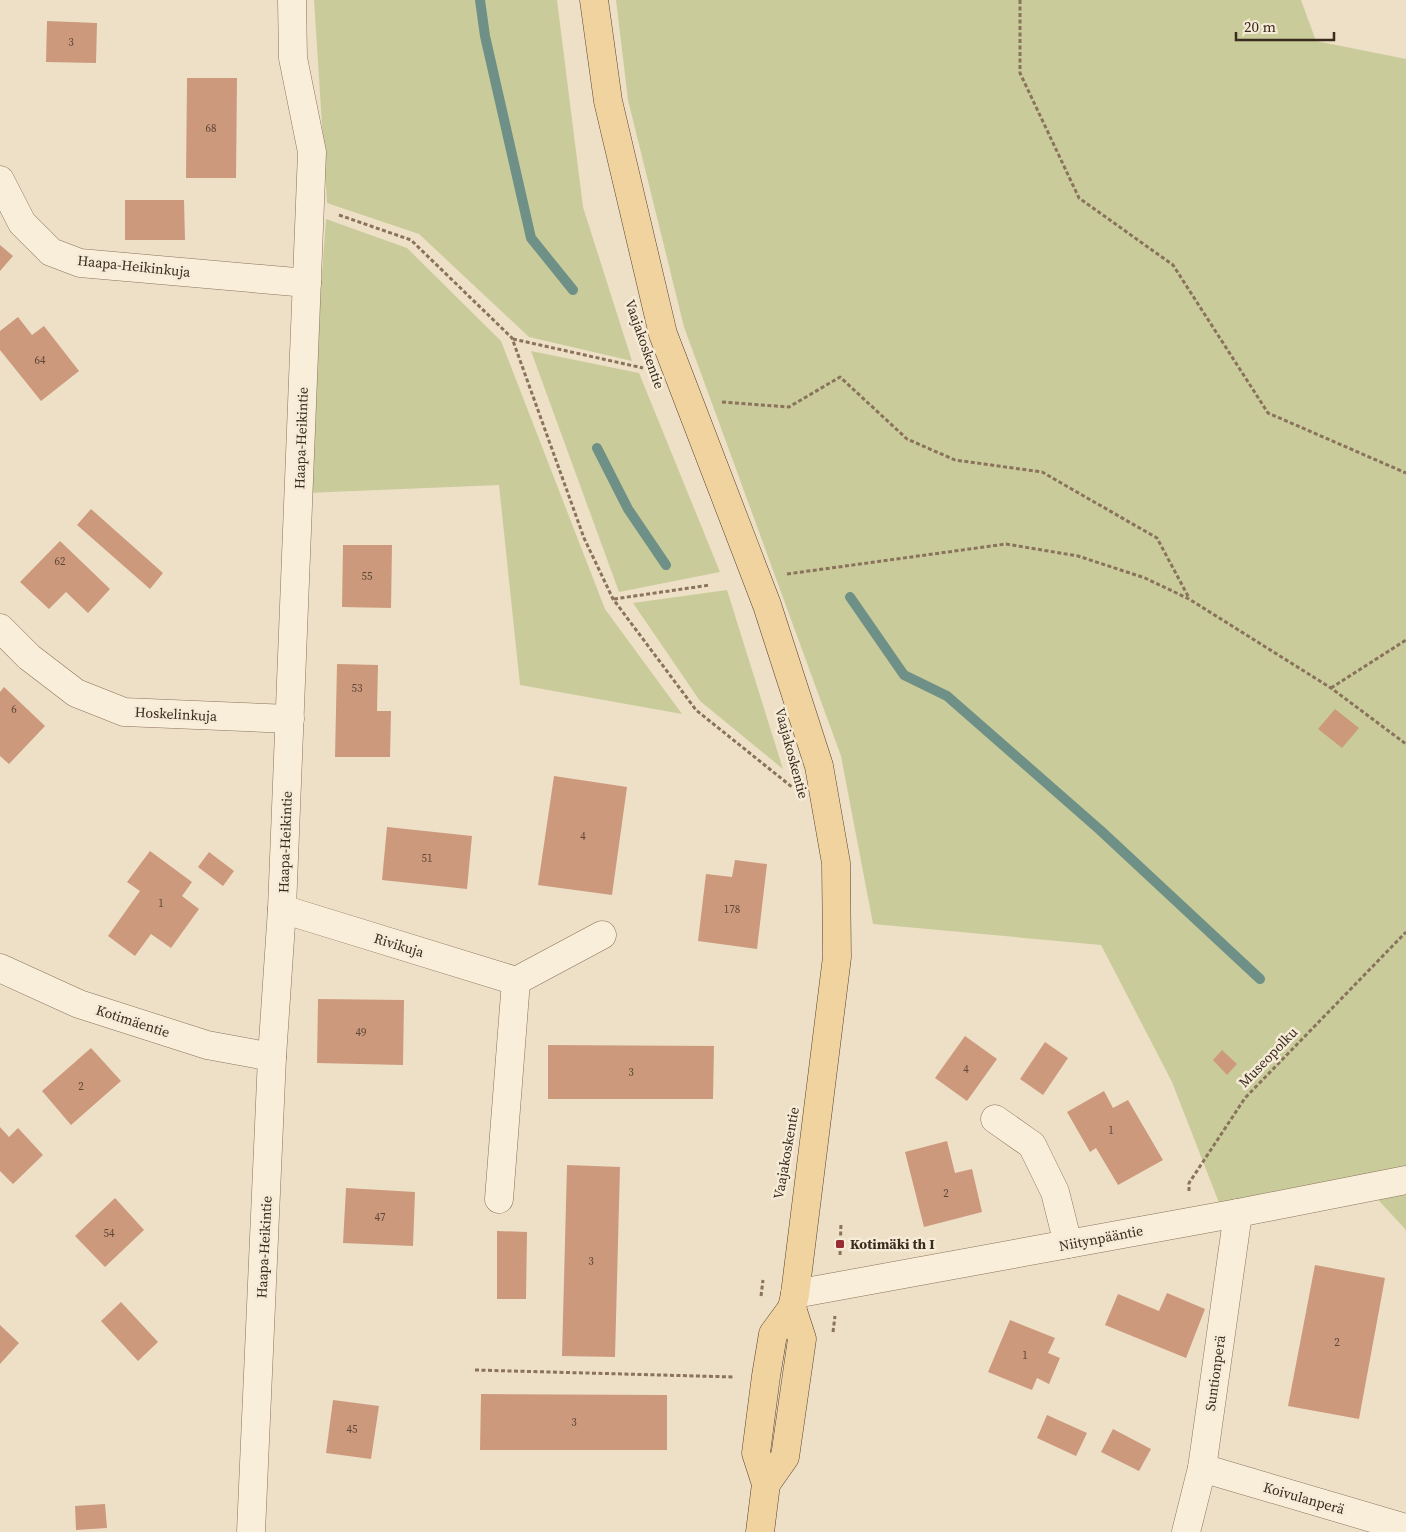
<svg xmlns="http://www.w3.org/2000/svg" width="1406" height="1532" font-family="'Source Serif 4',serif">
  <rect width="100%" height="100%" fill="#eee0c6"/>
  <g fill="#c9cc9a">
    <path d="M314,0H557L583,207L632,361L529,337L419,234L327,203Z"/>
    <path d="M616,0H1301L1316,41L1406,59V1178L1223,1213L1172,1082L1101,945L873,924L841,756L684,327L628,100Z"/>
    <path d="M326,219L407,248L501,341L605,609L682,714L520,685L499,485L306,493Z"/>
    <path d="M531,351L639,373L720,572L619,592Z"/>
    <path d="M727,590L783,769L700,701L633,603Z"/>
    <path d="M1369,1190H1406V1230Z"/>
  </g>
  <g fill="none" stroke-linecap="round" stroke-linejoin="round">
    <g stroke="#6e9086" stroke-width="10">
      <path d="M480,0L485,36L531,238L573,290"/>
      <path d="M597,448L628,509L666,565"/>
      <path d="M850,597L904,675L947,696L1100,830L1260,979"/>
    </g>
  </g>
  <g fill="#cc997d">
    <path d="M47,21L97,23L96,63L46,62Z"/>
    <path d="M187,78H237L236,178H186Z"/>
    <path d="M125,200H184L185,240H125Z"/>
    <path d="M0,245L13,256L0,271Z"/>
    <path d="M18,317L32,335L44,326L79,371L41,401L0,350V331Z"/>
    <path d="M91,509L163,573L150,589L77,525Z"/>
    <path d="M60,541L110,589L88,613L66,592L49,609L20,582Z"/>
    <path d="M343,545H392L391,608L342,607Z"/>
    <path d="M337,664L378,665L377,711H391L390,757H335Z"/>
    <path d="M4,687L45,726L9,764L0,756V692Z"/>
    <path d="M1335,709L1359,728L1342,748L1318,729Z"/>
    <path d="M554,776L627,787L612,895L538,885Z"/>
    <path d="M387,827L472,836L467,889L382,880Z"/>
    <path d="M150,851L192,882L182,896L199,909L171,948L151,934L135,956L108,936L140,891L127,882Z"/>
    <path d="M209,852L234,871L223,886L198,867Z"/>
    <path d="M735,860L767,864L757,949L698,941L706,874L732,877Z"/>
    <path d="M318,999L404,1000L403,1065L317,1063Z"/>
    <path d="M965,1036L997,1059L967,1101L935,1078Z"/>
    <path d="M1045,1042L1068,1058L1043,1095L1020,1079Z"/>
    <path d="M548,1045L714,1046L713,1099H548Z"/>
    <path d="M91,1048L121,1081L71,1125L42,1091Z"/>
    <path d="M1222,1050L1237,1064L1227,1075L1213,1060Z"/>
    <path d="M1104,1091L1113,1108L1128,1100L1163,1160L1118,1185L1096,1148L1090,1152L1067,1112Z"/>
    <path d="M0,1127L9,1137L18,1128L43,1155L13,1184L0,1171Z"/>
    <path d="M947,1141L955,1173L972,1169L982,1212L924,1227L905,1152Z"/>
    <path d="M567,1165L620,1167L615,1357L562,1356Z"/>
    <path d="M346,1188L415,1192L413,1246L343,1243Z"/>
    <path d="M115,1198L144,1230L105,1267L75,1236Z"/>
    <path d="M497,1231L527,1232L526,1299H497Z"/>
    <path d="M1315,1265L1385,1278L1359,1419L1288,1406Z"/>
    <path d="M1167,1293L1205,1309L1186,1358L1105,1325L1118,1294L1159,1311Z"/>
    <path d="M121,1302L158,1342L138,1361L101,1321Z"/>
    <path d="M1010,1320L1055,1338L1048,1353L1060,1358L1049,1384L1037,1378L1032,1390L988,1372Z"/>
    <path d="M0,1325L19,1343L0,1364Z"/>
    <path d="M481,1394L667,1395V1450H480Z"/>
    <path d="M333,1400L379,1406L371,1459L326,1453Z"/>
    <path d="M1047,1415L1087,1433L1076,1456L1037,1438Z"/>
    <path d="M1113,1429L1151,1449L1139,1471L1101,1452Z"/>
    <path d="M105,1504L107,1528L76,1530L75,1506Z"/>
  </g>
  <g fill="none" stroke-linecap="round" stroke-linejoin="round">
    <defs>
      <g id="minor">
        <path d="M0,180L22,223L51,252L80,263L307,283"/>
        <path d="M0,628L29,657L76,693L124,712L290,719"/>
        <path d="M282,909L516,981"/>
        <path d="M0,968L79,1004L207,1045L272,1057"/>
        <path d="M516,981L602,935"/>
        <path d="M995,1119L1032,1145L1055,1192L1068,1244"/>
        <path d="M499,1199L516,981"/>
        <path d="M795,1294L1238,1213L1406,1180"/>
        <path d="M1202,1468L1406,1528"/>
        <path d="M251,1532L272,1057L282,909L312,152L293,58L292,0"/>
        <path d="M1186,1532L1202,1468L1238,1213"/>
      </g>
      <g id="major">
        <path d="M594,0L608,101L663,334L767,605L819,766L836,863L837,957L795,1294L792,1308L773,1334L766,1376L756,1453L766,1484L760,1532"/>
        <path d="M766,1484L785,1457L802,1339L792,1308"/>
      </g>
    </defs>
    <use href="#minor" stroke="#8a725c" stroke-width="29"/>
    <use href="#major" stroke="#584030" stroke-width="29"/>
    <g stroke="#8a725c" stroke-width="3" stroke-dasharray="4 2.5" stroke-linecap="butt">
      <path d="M1020,0V73L1079,198L1173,265L1268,413L1406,473"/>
      <path d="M339,215L411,240L512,338L584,538L613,599L696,710L792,787"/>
      <path d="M513,339L643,368"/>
      <path d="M722,402L789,407L840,377L907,439L955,460L1042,472L1157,538L1189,598"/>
      <path d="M787,574L1006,544L1078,556L1145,578L1189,599L1331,688L1406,744"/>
      <path d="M614,599L710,585"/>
      <path d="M1331,688L1406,640"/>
      <path d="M1189,1191V1183L1245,1098L1406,932"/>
      <path d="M840,1255L841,1223"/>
      <path d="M761,1296L763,1280"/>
      <path d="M833,1332L835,1316"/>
      <path d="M475,1370L734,1377"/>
    </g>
    <use href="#minor" stroke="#f9eeda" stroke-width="28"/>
    <use href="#major" stroke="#f0d39f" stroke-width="28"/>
  </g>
  <rect fill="#982c33" stroke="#f6ebd6" stroke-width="2" x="835" y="1239" width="10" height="10" rx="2.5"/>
  <g text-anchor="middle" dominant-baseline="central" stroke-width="5" stroke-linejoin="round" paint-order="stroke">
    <g font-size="11" fill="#5e4636">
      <text x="71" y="42">3</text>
      <text x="211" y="128">68</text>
      <text x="40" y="360">64</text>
      <text x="60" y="561">62</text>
      <text x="367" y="576">55</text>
      <text x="357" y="688">53</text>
      <text x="14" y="709">6</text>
      <text x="583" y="836">4</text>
      <text x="427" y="858">51</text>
      <text x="161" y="903">1</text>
      <text x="732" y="909">178</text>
      <text x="361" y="1032">49</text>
      <text x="966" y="1069">4</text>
      <text x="631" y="1072">3</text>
      <text x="81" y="1086">2</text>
      <text x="1111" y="1130">1</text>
      <text x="946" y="1193">2</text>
      <text x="380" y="1217">47</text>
      <text x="109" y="1233">54</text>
      <text x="591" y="1261">3</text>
      <text x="1337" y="1342">2</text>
      <text x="1025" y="1355">1</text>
      <text x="574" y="1422">3</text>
      <text x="352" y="1429">45</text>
    </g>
    <g font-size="14" fill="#3a2b1f" stroke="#f6ebd6">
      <text transform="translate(134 266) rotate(6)">Haapa-Heikinkuja</text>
      <text transform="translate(645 344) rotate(71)">Vaajakoskentie</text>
      <text transform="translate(301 438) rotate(-88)">Haapa-Heikintie</text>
      <text transform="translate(176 714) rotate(3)">Hoskelinkuja</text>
      <text transform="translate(792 753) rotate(75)">Vaajakoskentie</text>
      <text transform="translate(285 842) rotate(-88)">Haapa-Heikintie</text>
      <text transform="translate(399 945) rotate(17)">Rivikuja</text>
      <text transform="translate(133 1021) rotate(18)">Kotimäentie</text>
      <text transform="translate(1268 1057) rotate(-46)">Museopolku</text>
      <text transform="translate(786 1153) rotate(-80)">Vaajakoskentie</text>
      <text transform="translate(1101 1238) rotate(-11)">Niitynpääntie</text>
      <text transform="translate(264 1247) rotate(-87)">Haapa-Heikintie</text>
      <text transform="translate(1215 1373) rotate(-82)">Suntionperä</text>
      <text transform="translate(1304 1498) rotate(16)">Koivulanperä</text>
    </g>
    <g font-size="14" font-weight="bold" fill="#3a2b1f" stroke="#f6ebd6" text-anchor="start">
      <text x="850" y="1244">Kotimäki th I</text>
    </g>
  </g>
  <path d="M1236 32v8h98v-8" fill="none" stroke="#3a2b1f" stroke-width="2.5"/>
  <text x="1244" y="32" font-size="15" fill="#3a2b1f" stroke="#f6ebd6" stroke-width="4" paint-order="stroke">20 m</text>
</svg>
